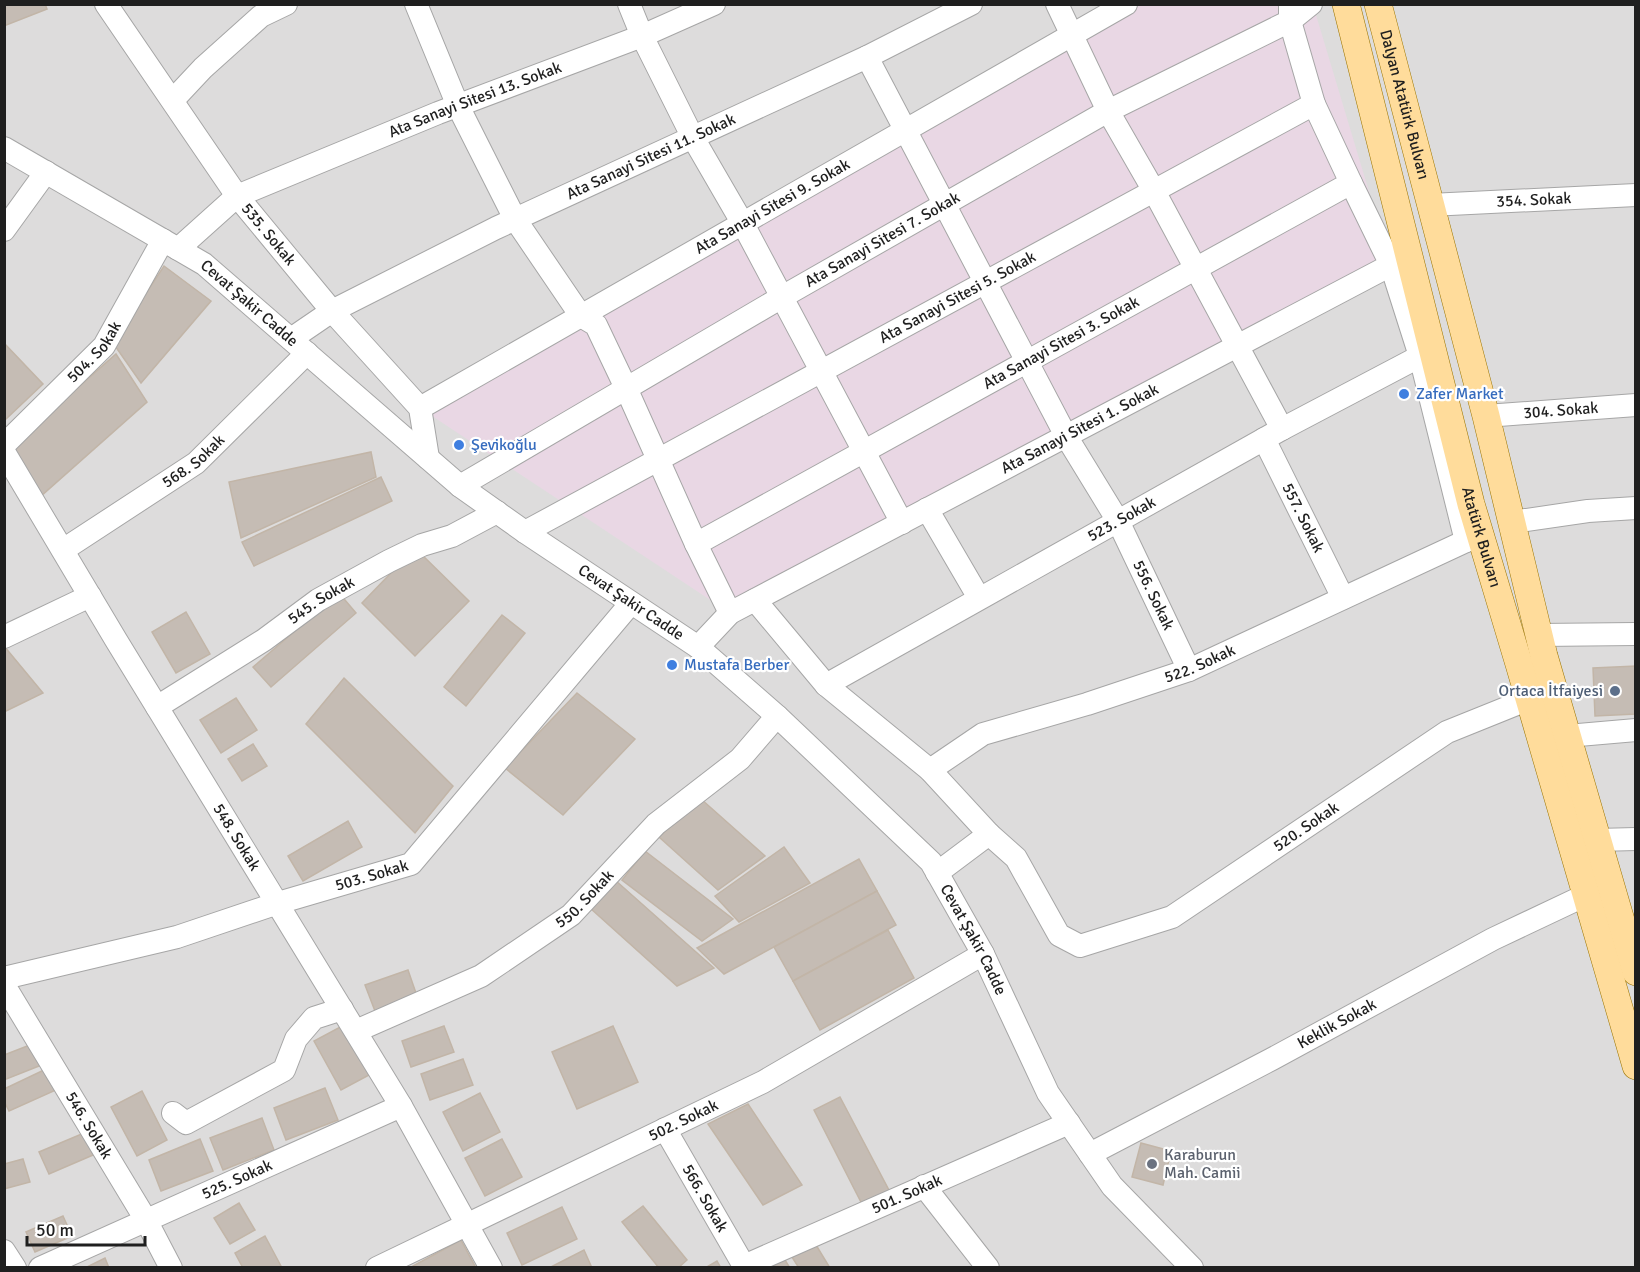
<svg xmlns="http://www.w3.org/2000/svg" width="1640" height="1272" font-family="Signika,sans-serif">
  <rect width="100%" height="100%" fill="#f0ede5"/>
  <rect fill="#dddcdc" x="5" y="5" width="1630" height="1262"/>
  <path fill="#e9d7e4" d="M1124,5H1313L1391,265L730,613L420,408Z"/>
  <g fill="#c5bcb4" stroke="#c2b5a7" stroke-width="1.5">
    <path d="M4,4H45L47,9L4,26Z"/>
    <path d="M164,266L211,301L141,383L113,343Z"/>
    <path d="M4,343L43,384L5,420L4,419Z"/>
    <path d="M116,354L147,402L41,496L9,448Z"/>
    <path d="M371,452L376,477L241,538L229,482Z"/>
    <path d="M381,477L392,501L254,566L242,542Z"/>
    <path d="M415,548L469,601L415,656L362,603Z"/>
    <path d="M339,593L356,613L271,687L253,667Z"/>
    <path d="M186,612L210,654L176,673L152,632Z"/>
    <path d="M502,615L525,633L466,706L444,687Z"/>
    <path d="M4,646L43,693L4,712Z"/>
    <path d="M1636,666V714L1595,716L1593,668Z"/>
    <path d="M344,678L453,786L415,833L306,724Z"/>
    <path d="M577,693L635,739L563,815L505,768Z"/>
    <path d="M236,698L257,730L221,753L200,720Z"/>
    <path d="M253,744L267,766L242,781L228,759Z"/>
    <path d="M701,799L765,856L718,890L659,837Z"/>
    <path d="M348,821L362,847L303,881L288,856Z"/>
    <path d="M784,847L810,883L739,922L715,896Z"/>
    <path d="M645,851L733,919L702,941L622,880Z"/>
    <path d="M859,859L877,891L724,974L697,948Z"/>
    <path d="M615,880L714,968L677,986L590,908Z"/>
    <path d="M877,891L896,925L793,981L774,947Z"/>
    <path d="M888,930L914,978L820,1030L793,981Z"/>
    <path d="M408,970L417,996L375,1011L365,985Z"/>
    <path d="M344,1025L371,1074L341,1090L314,1041Z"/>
    <path d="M444,1026L454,1052L411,1067L402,1041Z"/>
    <path d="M613,1026L638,1082L577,1109L552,1052Z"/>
    <path d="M35,1043L44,1064L4,1080V1055Z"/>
    <path d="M463,1059L473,1085L430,1100L421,1074Z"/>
    <path d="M46,1069L56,1090L9,1111L4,1101V1089Z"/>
    <path d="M325,1088L338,1120L286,1140L274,1108Z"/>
    <path d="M142,1091L167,1140L137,1156L111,1107Z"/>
    <path d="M480,1093L500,1132L463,1151L443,1112Z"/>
    <path d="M840,1097L891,1194L864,1208L814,1110Z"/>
    <path d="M748,1104L802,1185L763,1205L708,1124Z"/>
    <path d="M262,1118L274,1150L223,1170L210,1138Z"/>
    <path d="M84,1133L93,1155L49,1174L39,1152Z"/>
    <path d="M200,1139L213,1171L161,1191L149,1160Z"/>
    <path d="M502,1139L522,1177L485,1196L465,1158Z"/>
    <path d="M1141,1143L1171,1151L1163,1185L1132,1177Z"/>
    <path d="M23,1159L30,1182L4,1189V1164Z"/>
    <path d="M239,1203L255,1230L230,1244L214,1218Z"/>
    <path d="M643,1206L687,1260L678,1268H659L622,1222Z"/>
    <path d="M562,1207L577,1239L522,1265L507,1233Z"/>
    <path d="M63,1216L72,1236L35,1252L26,1232Z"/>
    <path d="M265,1236L282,1268H243L235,1253Z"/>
    <path d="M461,1240L476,1268H413V1266Z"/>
    <path d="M813,1240L830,1268H799L790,1254Z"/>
    <path d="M584,1250L592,1268H549Z"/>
    <path d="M783,1257L790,1268H765Z"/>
    <path d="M105,1258L109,1268H85Z"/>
    <path d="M717,1261L721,1268H705Z"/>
  </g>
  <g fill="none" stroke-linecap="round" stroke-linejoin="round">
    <defs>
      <g id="minor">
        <path id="s1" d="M106,4L237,196L332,311L420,408L428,458"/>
        <path d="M416,4L458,106L515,219L581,316L596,325L626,388L696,544L730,613"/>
        <path d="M629,4L642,36L692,136L743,224L902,523"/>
        <path d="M1057,4L1108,111L1154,191L1282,429"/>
        <path id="s2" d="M867,57L1066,436L1118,521L1189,670"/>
        <path d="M173,100L203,68L261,16L286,4"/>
        <path id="s3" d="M4,148L204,264L460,486L525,532L698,647L777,716L931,862L983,954L1048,1093L1112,1186L1192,1268"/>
        <path id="s4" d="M1430,205L1636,195"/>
        <path d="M4,230L46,172"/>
        <path id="s5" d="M178,249L237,196L438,113L642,36L714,4"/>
        <path d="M1391,265L1420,356L1466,541"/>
        <path id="s6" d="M291,339L332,311L496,228L867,57L971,4"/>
        <path id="s7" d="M420,408L1126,4"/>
        <path id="s8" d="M1486,416L1636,405"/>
        <path id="s9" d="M1264,439L1343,598"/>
        <path id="s10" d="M4,445L104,346L163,240"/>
        <path id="s11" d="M4,452L116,640L401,1106L491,1268"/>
        <path id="s12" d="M460,486L782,297L1108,111L1290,21L1311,4"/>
        <path d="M927,509L979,598"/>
        <path d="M1512,522L1588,511L1636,508"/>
        <path id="s13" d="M525,532L1314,104L1290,21V4"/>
        <path id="s14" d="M696,544L1351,183L1314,104"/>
        <path id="s15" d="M63,550L196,463L307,353"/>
        <path d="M755,600L826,685L930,770L989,834L937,873"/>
        <path d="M1539,635L1636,634"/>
        <path d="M4,637L90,596"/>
        <path id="s16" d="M698,647L730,613L1391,265L1351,183"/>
        <path id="s17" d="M826,685L1282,429L1432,350"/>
        <path id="s18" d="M157,707L264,640L318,600L389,561L422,545L452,536L497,512"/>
        <path d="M1567,736L1636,730"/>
        <path id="s19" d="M930,770L983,734L1087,704L1189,670L1466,541L1480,536"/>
        <path id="s20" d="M989,834L1016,858L1059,935L1080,946L1172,917L1447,732L1529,699"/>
        <path d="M1597,840L1636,839"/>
        <path id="s21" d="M4,978L177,937L278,903L411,864L631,603"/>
        <path id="s22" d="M4,985L146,1220L171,1268"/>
        <path id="s23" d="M356,1031L481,976L571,915L656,824L740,759L777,716"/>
        <path d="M173,1113L186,1123L284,1070L296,1039L314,1018L342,1009"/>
        <path id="s24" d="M665,1129L744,1266L1069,1123"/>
        <path id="s25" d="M1090,1154L1272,1059L1493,939L1586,895"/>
        <path d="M924,1186L988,1268"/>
        <path d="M4,1251L15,1268"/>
        <path id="s26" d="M40,1268L401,1106"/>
        <path id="s27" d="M377,1268L763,1082L983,954"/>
      </g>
      <g id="major">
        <path id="s28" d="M1346,4L1471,504L1519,664L1636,1066"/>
        <path id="s29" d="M1378,4L1486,416L1544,656L1636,972"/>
      </g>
    </defs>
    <use href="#minor" stroke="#a6a6a6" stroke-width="24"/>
    <use href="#major" stroke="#9a7400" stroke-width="28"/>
    <use href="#minor" stroke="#fff" stroke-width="22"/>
    <use href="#major" stroke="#ffdc9b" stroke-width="27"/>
  </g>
  <g fill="#3f7fe0" stroke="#fff" stroke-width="2">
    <circle cx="1404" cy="394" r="6"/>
    <circle cx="459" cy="445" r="6"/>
    <circle cx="672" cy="665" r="6"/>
  </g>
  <circle fill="#5c6f8a" stroke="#fff" stroke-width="2" cx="1615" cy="691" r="6"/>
  <circle fill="#6b7280" stroke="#fff" stroke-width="2" cx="1152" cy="1164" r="6"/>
  <g text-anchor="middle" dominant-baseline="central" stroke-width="4.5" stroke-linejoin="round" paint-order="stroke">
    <g font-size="16" fill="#1f1f1f" stroke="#fff">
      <text stroke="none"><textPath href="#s5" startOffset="336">Ata Sanayi Sitesi 13. Sokak</textPath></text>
      <text stroke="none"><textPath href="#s29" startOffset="104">Dalyan Atatürk Bulvarı</textPath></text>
      <text stroke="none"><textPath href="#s6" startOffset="404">Ata Sanayi Sitesi 11. Sokak</textPath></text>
      <text stroke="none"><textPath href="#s4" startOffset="104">354. Sokak</textPath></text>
      <text stroke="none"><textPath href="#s7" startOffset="406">Ata Sanayi Sitesi 9. Sokak</textPath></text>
      <text stroke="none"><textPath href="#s1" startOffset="282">535. Sokak</textPath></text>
      <text stroke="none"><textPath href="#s12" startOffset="489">Ata Sanayi Sitesi 7. Sokak</textPath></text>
      <text stroke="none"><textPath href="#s13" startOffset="492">Ata Sanayi Sitesi 5. Sokak</textPath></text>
      <text stroke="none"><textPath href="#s3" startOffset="291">Cevat Şakir Cadde</textPath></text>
      <text stroke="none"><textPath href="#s14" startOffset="417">Ata Sanayi Sitesi 3. Sokak</textPath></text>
      <text stroke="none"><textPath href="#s10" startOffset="130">504. Sokak</textPath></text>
      <text stroke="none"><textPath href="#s8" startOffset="75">304. Sokak</textPath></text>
      <text stroke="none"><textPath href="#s16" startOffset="442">Ata Sanayi Sitesi 1. Sokak</textPath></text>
      <text stroke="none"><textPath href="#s15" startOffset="158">568. Sokak</textPath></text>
      <text stroke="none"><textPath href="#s17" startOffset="339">523. Sokak</textPath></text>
      <text stroke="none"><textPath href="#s9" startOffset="88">557. Sokak</textPath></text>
      <text stroke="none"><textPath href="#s28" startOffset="550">Atatürk Bulvarı</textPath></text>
      <text stroke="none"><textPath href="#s2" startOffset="610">556. Sokak</textPath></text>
      <text stroke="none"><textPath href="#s18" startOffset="196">545. Sokak</textPath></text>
      <text stroke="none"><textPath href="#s3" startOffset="777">Cevat Şakir Cadde</textPath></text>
      <text stroke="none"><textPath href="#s19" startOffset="292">522. Sokak</textPath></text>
      <text stroke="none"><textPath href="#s20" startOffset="406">520. Sokak</textPath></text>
      <text stroke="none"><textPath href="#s11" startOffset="450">548. Sokak</textPath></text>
      <text stroke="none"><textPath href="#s21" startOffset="382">503. Sokak</textPath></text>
      <text stroke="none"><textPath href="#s23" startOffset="266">550. Sokak</textPath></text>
      <text stroke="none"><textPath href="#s3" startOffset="1263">Cevat Şakir Cadde</textPath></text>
      <text stroke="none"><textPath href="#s25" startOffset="279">Keklik Sokak</textPath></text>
      <text stroke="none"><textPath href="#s27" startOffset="340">502. Sokak</textPath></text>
      <text stroke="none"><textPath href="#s22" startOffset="164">546. Sokak</textPath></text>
      <text stroke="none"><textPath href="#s26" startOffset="216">525. Sokak</textPath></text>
      <text stroke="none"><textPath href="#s24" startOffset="336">501. Sokak</textPath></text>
      <text stroke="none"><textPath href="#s24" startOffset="80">566. Sokak</textPath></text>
    </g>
    <g font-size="16" fill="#366cbe" stroke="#fff" text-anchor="start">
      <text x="1416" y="394">Zafer Market</text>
      <text x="471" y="445">Şevikoğlu</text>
      <text x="684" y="665">Mustafa Berber</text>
    </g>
    <g font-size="16" fill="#4e5e75" stroke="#fff" text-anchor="end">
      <text x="1603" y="691">Ortaca İtfaiyesi</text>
    </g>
    <g font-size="16" fill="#5b616d" stroke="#fff" text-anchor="start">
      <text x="1164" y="1155">Karaburun<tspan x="1164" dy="18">Mah. Camii</tspan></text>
    </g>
  </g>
  <rect width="1640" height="1272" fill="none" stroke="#1f1f1f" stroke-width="12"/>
  <path d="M27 1236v9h118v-9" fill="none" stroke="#1f1f1f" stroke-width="3"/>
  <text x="36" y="1236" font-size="18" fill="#1f1f1f" stroke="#ffffff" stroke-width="4.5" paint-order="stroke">50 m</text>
</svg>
